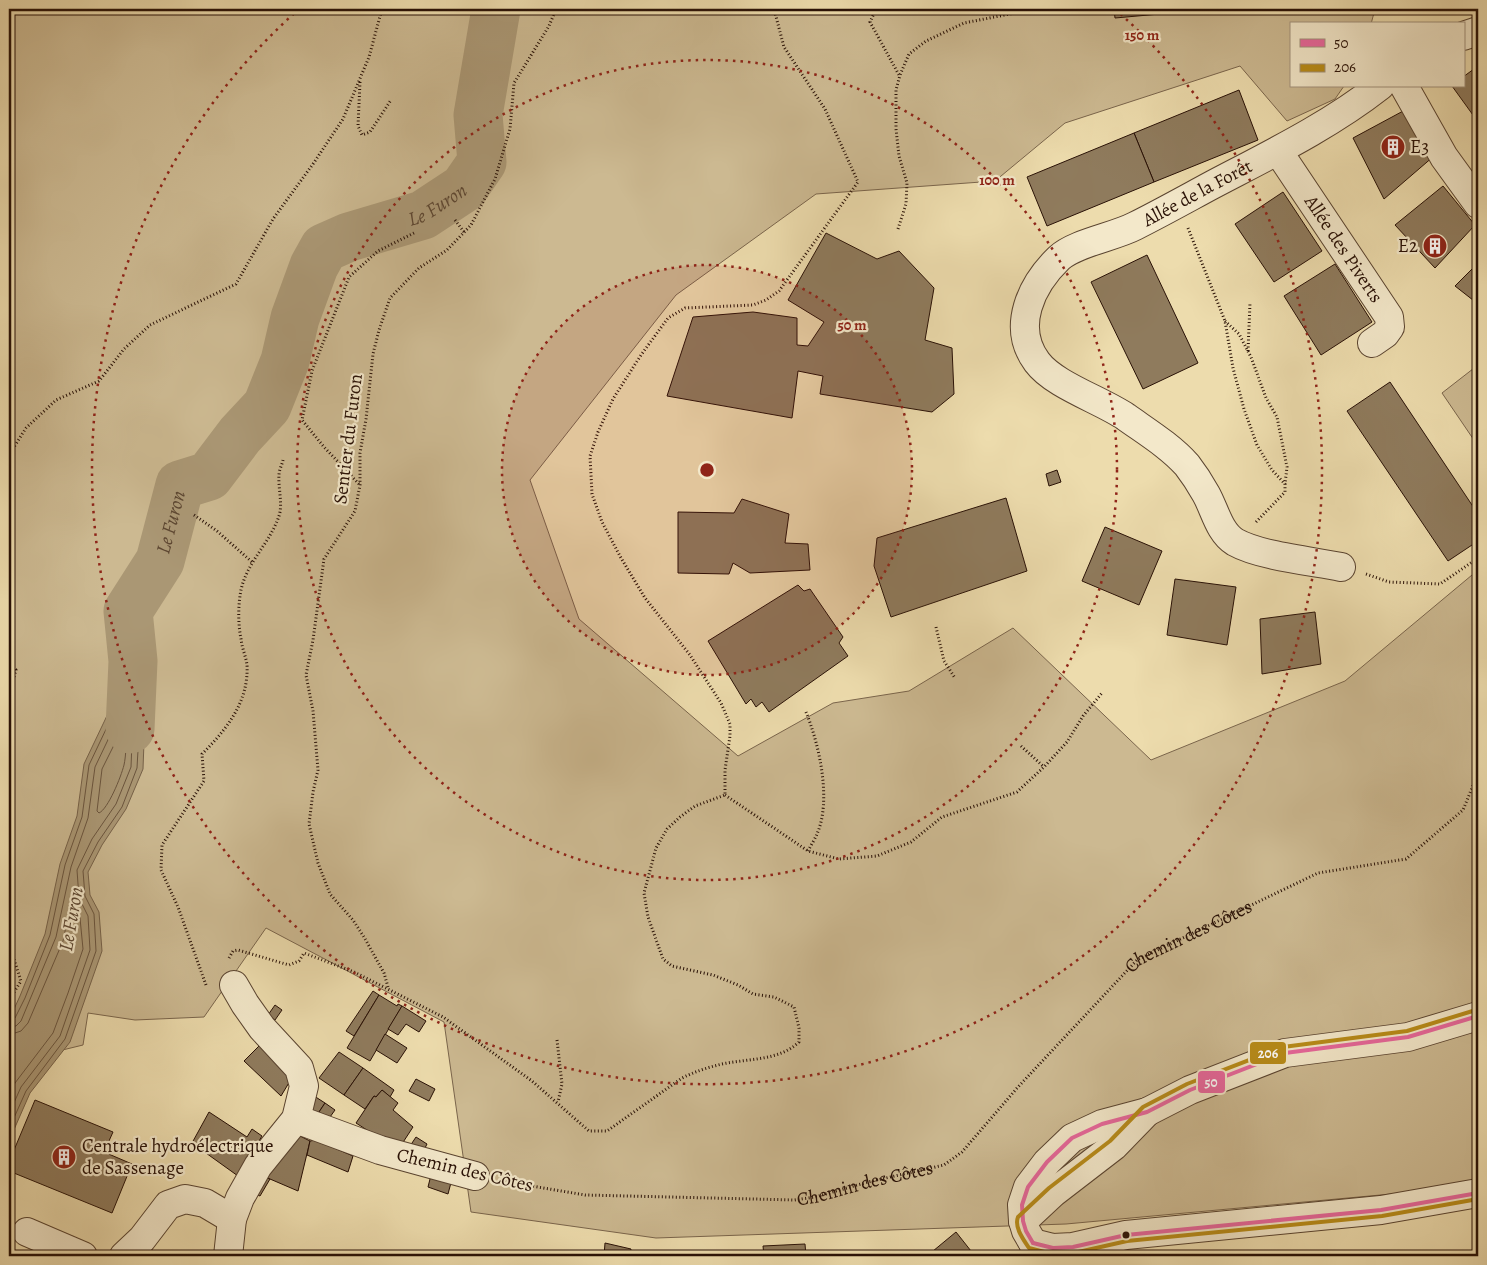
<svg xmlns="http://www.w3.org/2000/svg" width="1487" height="1265" font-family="Alegreya,serif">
  <rect width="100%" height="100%" fill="#eddcad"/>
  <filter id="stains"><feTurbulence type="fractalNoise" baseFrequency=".004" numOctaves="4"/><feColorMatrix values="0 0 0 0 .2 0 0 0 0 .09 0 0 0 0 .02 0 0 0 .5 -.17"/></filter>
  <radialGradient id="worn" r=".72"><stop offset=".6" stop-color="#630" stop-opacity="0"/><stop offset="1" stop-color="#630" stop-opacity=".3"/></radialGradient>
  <g fill="#ccb991" stroke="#7a654c">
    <path d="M9,9H1375L1371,24H1291V86H1344L1335,99L1287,121L1240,66L1065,123L995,181L816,194L676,295L530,480L579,619L738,756L833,703L909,691L1013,628L1151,760L1345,681L1478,570V1186L1066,1224L656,1238L471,1212L444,1022L266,928L204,1017L135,1020L88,1013L83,1045L9,1063Z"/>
    <path d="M1478,365V446L1442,393Z"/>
  </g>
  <path fill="#aa9774" stroke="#766148" d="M133,661L145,715L143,769L126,809L102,845L88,872L90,895L99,912L102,951L70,1042L30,1093L9,1141V1020L20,996L45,934L60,864L77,816L84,764Z"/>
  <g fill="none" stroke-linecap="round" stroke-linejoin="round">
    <g stroke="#6a543d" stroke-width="1">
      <path d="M124,730C127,739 126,756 124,765C121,777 108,809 99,813L97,811L102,769L121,731Z"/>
      <path d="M9,1021L15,1018L25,998L50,935L65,865L82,817L89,765L128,683L132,682L140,715L137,768L122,807L98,842L83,871L85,896L94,914L96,951L65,1039L26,1091L9,1129"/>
      <path d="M9,1027L16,1026L21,1021L56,937L71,867L88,818L95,767L126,702L129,701L133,716L131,767L116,804L92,839L77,870L79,898L88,916L90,950L60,1036L21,1087L9,1114"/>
      <path d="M9,1035L21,1031L28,1023L63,941L70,907L74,906L80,918L83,949L68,993L53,1033L15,1083L9,1095"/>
    </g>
    <path stroke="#aa9774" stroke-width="49" id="s1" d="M130,729L133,661L128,611L160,561L180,485L209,476L240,435L267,406L285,361L295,318L314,266L324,248L349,237L423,215L464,188L482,162L478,115L496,9"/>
  </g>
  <g fill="#8f7b5d" stroke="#291106">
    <path d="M1114,9H1182V12L1115,18Z"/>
    <path d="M1478,66V122L1452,86H1463V77Z"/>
    <path d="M1239,90L1258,140L1154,182L1134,133Z"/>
    <path d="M1405,110L1434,156L1384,199L1353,138Z"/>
    <path d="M1134,133L1154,182L1047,226L1027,177Z"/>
    <path d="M1443,186L1475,225L1435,268L1395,225Z"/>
    <path d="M1283,192L1322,251L1274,282L1235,224Z"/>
    <path d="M826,233L877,259L899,251L934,288L925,340L952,348L954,394L932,412L820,394L823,376L798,371L792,418L667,396L693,317L753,312L797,318V345L808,346L824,322L788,300Z"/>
    <path d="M1147,255L1198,363L1143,389L1091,282Z"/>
    <path d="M1478,263V304L1455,286Z"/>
    <path d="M1335,264L1372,322L1321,355L1284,296Z"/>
    <path d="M1390,382L1478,514V541L1448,561L1347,411Z"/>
    <path d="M1057,470L1061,482L1049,486L1046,474Z"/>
    <path d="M1006,498L1027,571L891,617L874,566L877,538Z"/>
    <path d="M742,499L789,514L785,543L808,544L810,570L750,573L733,563L729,574L678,573V512L734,513Z"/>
    <path d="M1105,527L1162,551L1139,605L1082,581Z"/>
    <path d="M1175,579L1236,587L1227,645L1167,635Z"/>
    <path d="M798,585L804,591L810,589L843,637L839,643L848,656L769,712L762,702L756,707L751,699L746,704L708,641Z"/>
    <path d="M1315,612L1321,664L1262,674L1260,619Z"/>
    <path d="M373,991L379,995L354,1036L346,1031Z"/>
    <path d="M379,995L397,1006L398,1004L402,1006L370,1061L347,1048Z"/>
    <path d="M275,1005L282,1010L275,1020L268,1015Z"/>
    <path d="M402,1006L426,1021L419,1032L406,1024L398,1035L388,1029Z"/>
    <path d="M385,1034L407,1048L397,1063L376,1050Z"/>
    <path d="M261,1044L293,1076L281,1096L244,1061Z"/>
    <path d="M339,1052L363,1068L344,1095L319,1078Z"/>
    <path d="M363,1068L394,1090L390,1097L382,1090L376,1097L374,1096L365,1109L344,1095Z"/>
    <path d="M416,1079L435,1089L429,1101L409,1091Z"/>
    <path d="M382,1090L398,1103L393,1110L413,1127L398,1150L356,1123L374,1096L376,1097Z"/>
    <path d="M311,1094L325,1103L315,1118L307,1113Z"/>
    <path d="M35,1100L113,1132L104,1152L132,1164L112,1213L9,1171V1162Z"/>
    <path d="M325,1103L335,1110L325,1124L315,1118Z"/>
    <path d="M209,1112L247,1137L252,1129L262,1136L238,1176L192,1143Z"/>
    <path d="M292,1132L310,1141L298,1191L263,1176Z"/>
    <path d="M416,1137L427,1144L421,1156L406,1152Z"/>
    <path d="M316,1140L353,1156L348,1172L307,1155L310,1141Z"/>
    <path d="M432,1171L453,1175L448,1194L428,1187Z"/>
    <path d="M263,1176L270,1179L260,1196L253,1193Z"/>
    <path d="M956,1232L971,1251L965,1256H927Z"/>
    <path d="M605,1243L631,1249L630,1256H604Z"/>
    <path d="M805,1244L806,1256H764L763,1246Z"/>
  </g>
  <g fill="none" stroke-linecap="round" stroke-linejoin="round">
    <defs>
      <g id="minor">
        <path d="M1463,36L1478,31"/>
        <path d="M1404,86L1444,157L1478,204"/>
        <path id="s3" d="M1278,151L1389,317L1390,327L1385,334L1372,343"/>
        <path id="s4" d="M1341,567C1311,561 1260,556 1235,542C1219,532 1215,510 1206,494C1201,485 1194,474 1187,465C1170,446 1147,432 1126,417C1101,400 1054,385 1037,362C1011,327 1031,285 1059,258C1075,243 1114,237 1135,226C1161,213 1186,199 1212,185C1269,155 1329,126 1380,86"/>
        <path d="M296,1119L380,1150L475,1176"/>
        <path d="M1023,1221L1053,1193L1114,1146L1147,1112"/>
        <path d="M27,1232L83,1256"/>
        <path d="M1033,1243L1026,1231L1023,1221L1022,1205L1028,1187L1047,1162L1072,1138L1102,1124L1147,1112L1190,1090L1285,1053L1408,1037L1478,1016"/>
        <path d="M1033,1243L1053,1248L1073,1247L1126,1235L1381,1210L1478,1193"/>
        <path d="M124,1256L142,1239L168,1205L185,1199L205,1203L232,1219"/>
        <path d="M228,1256L232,1219L240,1198L258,1166L296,1119L304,1086L299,1068L262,1028L245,1004L234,985"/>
      </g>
    </defs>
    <use href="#minor" stroke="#5a4430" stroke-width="30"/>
    <g stroke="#291106" stroke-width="3" stroke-dasharray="1 2.5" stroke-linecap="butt">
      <path d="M876,9L870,22L899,75"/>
      <path d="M360,82L358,126L362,135L370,132L391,100"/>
      <path d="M455,220L464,232"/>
      <path d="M1188,228L1225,321L1233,368L1244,409L1257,445L1272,470L1285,484V492L1256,522"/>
      <path d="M898,229L906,204L907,183L899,156L896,129V90L900,75L909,54L926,41L964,23L1035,9"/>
      <path d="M1225,321L1239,334L1251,357L1266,398L1277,417L1287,467L1285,484"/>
      <path d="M1248,351L1250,303"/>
      <path d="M9,455L26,428L56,400L99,381L124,349L150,325L236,284L273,219L313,164L343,119L369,57L382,9"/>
      <path d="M359,484L324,447L302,420L312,371L349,277L378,251L414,233"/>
      <path d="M194,515L217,531L252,562"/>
      <path d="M1366,574L1389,582L1440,584L1478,558"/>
      <path d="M936,627L944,661L955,678"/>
      <path d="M9,661L16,670L9,694"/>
      <path d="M9,677L15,670"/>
      <path d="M806,712C819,744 832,800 817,834C815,839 811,845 808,851"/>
      <path d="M1021,746L1044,767"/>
      <path d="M725,795L808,851L839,859L877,856L911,842L942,817L1017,792L1044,767L1067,742L1083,716L1102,693"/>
      <path d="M9,947H10L21,981L9,1000"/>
      <path d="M229,958L233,951L238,950L289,965L299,961L304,953L354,972L443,1017L532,1081L589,1131H607L682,1078C694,1072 706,1068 718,1065C745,1058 778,1062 799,1042V1028L794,1007L774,997L753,994L738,985L713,975L672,966L663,959L648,917L644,893L656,848L667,829L680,817L695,806L725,795V770L730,736V724L721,703L708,683L690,655L645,598L621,558L602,522L592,494L590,456L598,432L613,399L641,355L668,318L685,308L753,305L766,300L779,291L858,182L825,109L784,47L774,9"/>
      <path d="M206,985L178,907L161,870L162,845L204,781L202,754C226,730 249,702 247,665C246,657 242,648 241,639C238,624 238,605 241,590C247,562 270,543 279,516C283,504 278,488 279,475C279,470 282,465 283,460"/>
      <path d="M388,987L384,973L364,937L353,920L330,894L318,863L309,824L313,792L318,770L313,711L306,675L313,640L324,559L355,511L360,485V453L366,419L373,354L379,330L390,298L419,268L447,250L471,225L495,179L510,129L514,83L549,26L556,9"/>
      <path d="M557,1040L562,1084L558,1102"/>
      <path id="s2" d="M502,1181L585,1195L794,1200L815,1197L868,1182L944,1165L962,1152L1018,1087L1137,960L1318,873L1406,859L1463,810L1478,773"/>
    </g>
    <use href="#minor" stroke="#f3e8ca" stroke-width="28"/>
    <defs>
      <g id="bus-1">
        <path d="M1033,1243L1026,1231L1023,1221L1022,1205L1028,1187L1047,1162L1072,1138L1102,1124L1147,1112L1190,1090L1285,1053L1408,1037L1478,1016"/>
        <path d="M1033,1243L1053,1248L1073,1247L1126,1235L1381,1210L1478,1193"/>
      </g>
      <path id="bus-2" d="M1476,1010L1407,1031L1283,1047L1187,1084L1143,1107L1110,1141L1049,1188L1018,1217C1014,1227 1023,1239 1029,1248L1052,1254L1074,1253L1127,1241L1382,1216L1478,1199"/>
    </defs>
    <use href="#bus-1" stroke="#f3e8ca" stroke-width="8"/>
    <use href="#bus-2" stroke="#f3e8ca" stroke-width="8"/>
    <use href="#bus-1" stroke="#e7679c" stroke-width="4"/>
    <use href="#bus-2" stroke="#b88c19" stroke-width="4"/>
  </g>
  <circle cx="707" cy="470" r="205" fill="#8f2418" fill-opacity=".12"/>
  <g fill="none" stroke="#8f2418" stroke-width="2.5" stroke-dasharray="2.5 5">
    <circle cx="707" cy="470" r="205"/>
    <circle cx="707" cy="470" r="410"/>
    <path d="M1115 9A615 615 0 1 1 299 9"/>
  </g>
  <defs>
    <symbol id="building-disc" viewBox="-11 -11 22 22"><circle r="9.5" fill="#8f2418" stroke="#f3e8ca"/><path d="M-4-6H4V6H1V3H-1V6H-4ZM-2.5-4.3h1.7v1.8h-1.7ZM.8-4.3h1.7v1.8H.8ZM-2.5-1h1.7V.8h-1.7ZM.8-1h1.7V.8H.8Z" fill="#fff"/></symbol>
  </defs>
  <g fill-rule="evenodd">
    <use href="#building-disc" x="1379" y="133" width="28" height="28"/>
    <use href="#building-disc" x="1421" y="232" width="28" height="28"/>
    <use href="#building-disc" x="50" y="1143" width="28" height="28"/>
  </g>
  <circle fill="#291106" stroke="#f3e8ca" stroke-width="2" cx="1126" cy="1235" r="4.5"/>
  <g text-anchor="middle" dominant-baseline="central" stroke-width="4.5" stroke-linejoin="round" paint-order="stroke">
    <g font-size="19" fill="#291106" stroke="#f3e8ca" text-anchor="start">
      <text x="1410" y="147">E3</text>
      <text x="1418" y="246" text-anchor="end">E2</text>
      <text x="82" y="1146">Centrale hydroélectrique<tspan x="82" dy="22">de Sassenage</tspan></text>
    </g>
    <g font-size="19" fill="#291106" stroke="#f3e8ca">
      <text stroke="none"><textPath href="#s4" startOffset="654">Allée de la Forêt</textPath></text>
      <text stroke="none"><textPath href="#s3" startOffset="118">Allée des Piverts</textPath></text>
      <text transform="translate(348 439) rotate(-83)">Sentier du Furon</text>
      <text stroke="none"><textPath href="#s2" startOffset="786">Chemin des Côtes</textPath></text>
      <text transform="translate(465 1170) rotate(13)">Chemin des Côtes</text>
      <text stroke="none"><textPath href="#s2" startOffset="366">Chemin des Côtes</textPath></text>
    </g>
    <g font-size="20" font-style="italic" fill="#5d4732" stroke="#f3e8ca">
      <text stroke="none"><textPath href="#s1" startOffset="668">Le Furon</textPath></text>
      <text stroke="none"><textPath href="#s1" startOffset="218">Le Furon</textPath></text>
      <text transform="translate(71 919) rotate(-80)">Le Furon</text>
    </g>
  </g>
  <circle cx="707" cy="470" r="8" fill="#8f2418" stroke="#f3e8ca" stroke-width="2.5"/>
  <g font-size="15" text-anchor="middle" font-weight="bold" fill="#8f2418" stroke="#f3e8ca" stroke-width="4.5" stroke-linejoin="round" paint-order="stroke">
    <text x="1142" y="40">150 m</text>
    <text x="997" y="185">100 m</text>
    <text x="852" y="330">50 m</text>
  </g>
  <g stroke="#f3e8ca" stroke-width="2">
    <rect x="1249" y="1041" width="38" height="24" rx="5" fill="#b88c19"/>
    <rect x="1197" y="1070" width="29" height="24" rx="5" fill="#e7679c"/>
  </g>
  <g font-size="14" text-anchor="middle" font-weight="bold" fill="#fff">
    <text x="1268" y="1058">206</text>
    <text x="1211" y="1087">50</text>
  </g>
  <rect width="1487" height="1265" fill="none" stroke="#eddcad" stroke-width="30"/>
  <rect x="10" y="10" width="1467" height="1245" fill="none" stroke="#291106" stroke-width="2.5"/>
  <rect x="15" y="15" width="1457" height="1235" fill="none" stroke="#291106"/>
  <rect x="1290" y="22" width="175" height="65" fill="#f3e8ca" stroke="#a2927c"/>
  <rect x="1300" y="39" width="25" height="8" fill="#e7679c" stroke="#a2927c"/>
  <text x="1334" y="48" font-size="15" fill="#291106">50</text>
  <rect x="1300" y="64" width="25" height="8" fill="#b88c19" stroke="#a2927c"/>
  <text x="1334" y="72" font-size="15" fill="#291106">206</text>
  <rect width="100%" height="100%" filter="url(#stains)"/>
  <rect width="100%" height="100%" fill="url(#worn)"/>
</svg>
